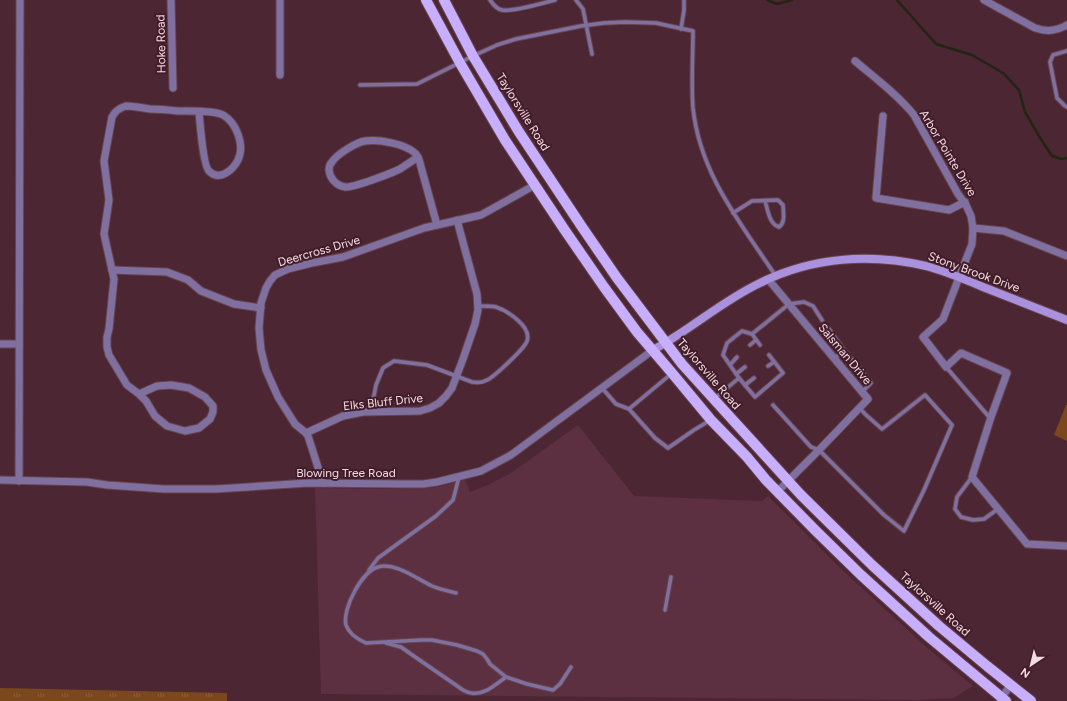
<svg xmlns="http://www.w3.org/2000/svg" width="1067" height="701" font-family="Figtree,sans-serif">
  <defs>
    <pattern id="grass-tufts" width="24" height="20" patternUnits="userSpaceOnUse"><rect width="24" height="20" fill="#7a481c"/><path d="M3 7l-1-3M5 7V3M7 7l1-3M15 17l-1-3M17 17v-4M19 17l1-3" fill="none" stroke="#8e623d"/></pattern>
  </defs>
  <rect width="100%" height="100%" fill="#4c2633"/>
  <path fill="#5c3040" d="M578,425L634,496L762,501L768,496L839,567L924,645L973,686L953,698L917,700L321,694L315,488L389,489L425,488L437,487L465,479L470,492L488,485L511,473Z"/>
  <path fill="url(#grass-tufts)" d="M0,688L227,693V701H0Z"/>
  <path fill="#7a481c" d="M1066,405H1067V441L1054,435Z"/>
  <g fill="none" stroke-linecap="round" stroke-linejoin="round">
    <g stroke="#212512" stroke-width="2.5">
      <path d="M767,0L777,4L792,0"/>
      <path d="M897,0L936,44L972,55L1003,73L1019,90L1025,112L1042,141L1052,156L1061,159L1067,158"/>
    </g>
    <defs>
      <g id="lane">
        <path d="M490,0C493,4 496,9 502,10C513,12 543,3 555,0"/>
        <path d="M576,0L583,9L592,54"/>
        <path d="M681,29L684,10V0"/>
        <path d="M1067,51L1053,55L1050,62L1057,98L1065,106L1067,107"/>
        <path d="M360,85L417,84L473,56L497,45L516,39L581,26L604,23L625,22L656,23L693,31C693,56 691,83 693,108C700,174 740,222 775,275"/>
        <path d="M733,213L752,201L778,200L783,205C783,212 786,222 779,227C769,224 768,210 765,201"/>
        <path d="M829,329L844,350L853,361"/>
        <path d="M752,334L760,345"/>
        <path d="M750,345L756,340"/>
        <path d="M835,358L844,350"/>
        <path d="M730,365L737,357"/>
        <path d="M768,366L774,362"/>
        <path d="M946,367L990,418"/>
        <path d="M860,369L871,383L862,392"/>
        <path d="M736,374L745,367"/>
        <path d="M739,378L755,397L783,373L769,355"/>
        <path d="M745,385L754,378"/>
        <path d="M602,388L616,404L629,409L655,438L668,448L694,430L709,421"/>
        <path d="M714,399L739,378L723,355L727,343L742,331L752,334L789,304L804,302L813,306L822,320"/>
        <path d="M773,405L811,447L819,450L884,515L904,531L924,490L952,425L925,395L882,429L865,414L860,408"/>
        <path d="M629,409L671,374"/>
        <path d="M371,411L376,385L383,368L394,361L427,365L472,382C478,383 482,383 487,380C494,377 525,348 527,341C532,327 508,311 496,307C491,306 484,306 478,306"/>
        <path d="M972,477L957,497L955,509L961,517L973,520L984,519L998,509"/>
        <path d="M369,570L378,558L436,516L453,500L459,477"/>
        <path d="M456,593C448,591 439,589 432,586C417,579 396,562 378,567C362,571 342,609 346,625C349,634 357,639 366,643L421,640H432L457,645L477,651L483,654L487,659L490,664L506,677L527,684L553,690L560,684L571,667"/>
        <path d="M665,610L671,577"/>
        <path d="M386,643L401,647L408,652L463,690C465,691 469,693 472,693C485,695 496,684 506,677"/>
      </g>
      <g id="street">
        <path d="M171,0L173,88"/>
        <path d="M984,0L1035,28C1047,32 1056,31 1067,25"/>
        <path d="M855,61C875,78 897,94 914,115L958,194L966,205L971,216L973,228L972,244L943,319L923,337L946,367L961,353L1007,373L991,417L972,477L1027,544L1067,546"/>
        <path d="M280,75V0"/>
        <path d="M883,116L876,198L949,210L965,202"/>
        <path d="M418,157C412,161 406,165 400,169C392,173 353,188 345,187C337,186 330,179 329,170C329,168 330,164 332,162C337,154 357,142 365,141C379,139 405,144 415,153C419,157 420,162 421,167L437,225"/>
        <path d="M973,228L1004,231L1067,256"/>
        <path d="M112,270L167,272L188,280L201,291L234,304L261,308"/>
        <path d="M768,279L868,399L819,450L777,492"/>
        <path d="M0,344H19"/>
        <path d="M139,394L157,386L171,385L189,388L205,397L213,406V412L210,419L199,428L185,431L167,426L155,416L146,401L139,394L127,385L109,355L107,347V337L109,329L114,279L104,234L109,200L104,161L112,117C115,111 119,108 126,106C134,106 142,108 150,109C159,109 169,110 178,111C189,111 214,110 223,115C237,123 245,146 238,160C233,170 219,182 209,171C203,166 200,122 199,112"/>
        <path d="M306,433L343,416L363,412L420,411L430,408L439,403L446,396L452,388L463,359L475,324L478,310L477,294L457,220"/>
        <path d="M0,480L87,482L107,485L164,489H216L308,483L403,484H423L437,482L481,471L511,455L653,350"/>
        <path d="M19,481L20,0"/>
        <path d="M323,483L308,436L306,433L295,424L278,397L266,370L261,350L259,328L261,303L266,288L270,281L275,275L288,269L312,263L343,257L424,228L481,215L535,185"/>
        <path d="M1000,701L1010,685"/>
      </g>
      <path id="secondary" d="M653,350C690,330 722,301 760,283C812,257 870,253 926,266C945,271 964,279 983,287C1011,298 1039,309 1067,320"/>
      <g id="primary">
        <path d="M426,0L460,63L505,140L564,229L604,287L637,332L672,373L711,420L747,457L766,480L815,530L861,575L929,637L1006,701"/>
        <path d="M444,0L473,56L519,132L582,227L617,278L682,364L721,407L801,495L872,565L939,626L987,666L1031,701"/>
      </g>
    </defs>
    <use href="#lane" stroke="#67434f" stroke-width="5.5"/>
    <use href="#street" stroke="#67434f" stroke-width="9"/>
    <use href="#secondary" stroke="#67434f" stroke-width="10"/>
    <use href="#primary" stroke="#67434f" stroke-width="12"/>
    <use href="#lane" stroke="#7f70a0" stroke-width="3.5"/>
    <use href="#street" stroke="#7f70a0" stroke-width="7"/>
    <use href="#secondary" stroke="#aa91dd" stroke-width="8"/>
    <use href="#primary" stroke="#c8affe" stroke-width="10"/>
  </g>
  <g text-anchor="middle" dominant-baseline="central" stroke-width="4" stroke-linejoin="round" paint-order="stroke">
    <g font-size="12" fill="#f4dae1" stroke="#411c29">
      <text transform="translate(161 44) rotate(-91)">Hoke Road</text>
      <text transform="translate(523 112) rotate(58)">Taylorsville Road</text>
      <text transform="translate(948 153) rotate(59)">Arbor Pointe Drive</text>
      <text transform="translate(319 251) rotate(-16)">Deercross Drive</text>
      <text transform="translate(974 272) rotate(20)">Stony Brook Drive</text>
      <text transform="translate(845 354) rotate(50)">Salsman Drive</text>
      <text transform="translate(709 374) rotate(49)">Taylorsville Road</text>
      <text transform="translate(383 402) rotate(-6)">Elks Bluff Drive</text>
      <text x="346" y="473">Blowing Tree Road</text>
      <text transform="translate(935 604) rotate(42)">Taylorsville Road</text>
    </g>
  </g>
  <g transform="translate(1031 665) rotate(215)" stroke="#411c29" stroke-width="3" paint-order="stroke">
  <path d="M0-3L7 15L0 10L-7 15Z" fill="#f4dae1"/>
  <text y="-6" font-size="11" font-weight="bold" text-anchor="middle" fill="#f4dae1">N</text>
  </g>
</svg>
